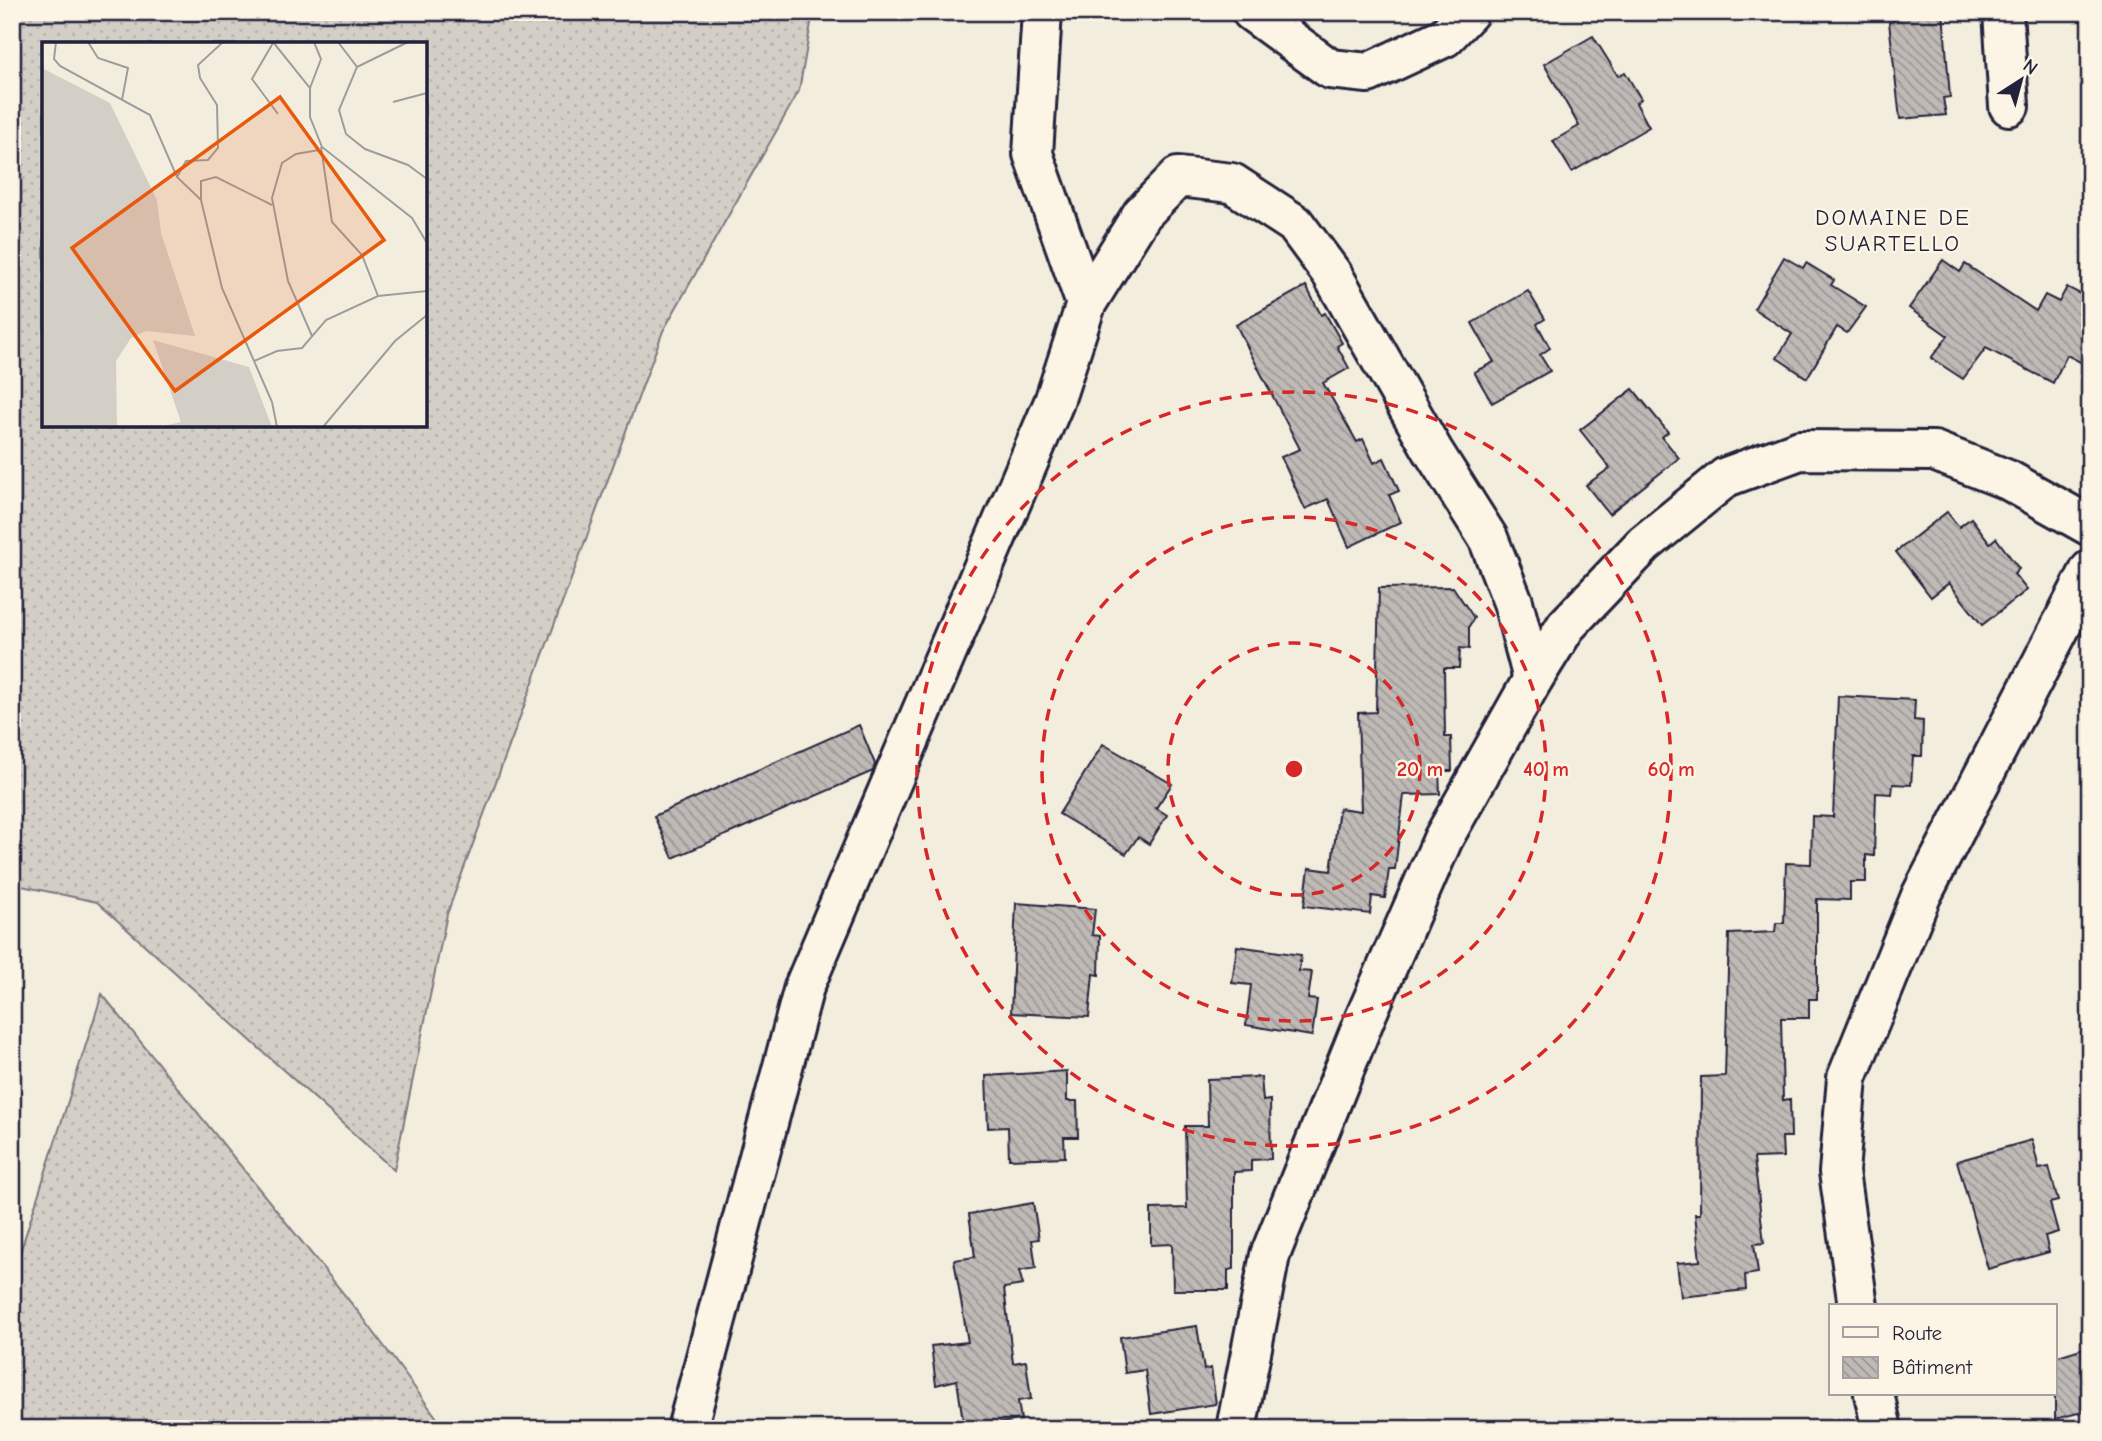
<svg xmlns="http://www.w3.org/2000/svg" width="2102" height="1441" font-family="'Comic Neue',sans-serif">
  <defs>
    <pattern id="grass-dots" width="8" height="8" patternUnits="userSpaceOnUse" patternTransform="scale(1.75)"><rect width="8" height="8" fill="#d4cfc6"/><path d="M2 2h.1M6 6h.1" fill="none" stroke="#b6b1ab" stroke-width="1.8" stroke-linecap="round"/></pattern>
    <pattern id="building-back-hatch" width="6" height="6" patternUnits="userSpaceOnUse" patternTransform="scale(1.75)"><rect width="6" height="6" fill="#bfbab6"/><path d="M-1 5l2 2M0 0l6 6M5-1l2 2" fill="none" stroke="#9b9795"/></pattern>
  </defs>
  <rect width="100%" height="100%" fill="#f3edde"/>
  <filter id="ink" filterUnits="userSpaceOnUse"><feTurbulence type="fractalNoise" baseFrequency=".0143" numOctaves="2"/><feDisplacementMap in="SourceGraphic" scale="14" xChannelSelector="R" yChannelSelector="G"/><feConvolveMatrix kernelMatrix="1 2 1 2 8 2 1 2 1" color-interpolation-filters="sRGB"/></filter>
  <g filter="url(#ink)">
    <g fill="url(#grass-dots)" stroke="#7b7880" stroke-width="2" fill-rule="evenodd">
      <path d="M12,12H813L799,91L663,331L447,914L394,1170L97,902L12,884ZM44,44H425V425H44Z"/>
      <path d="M102,994L364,1319L445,1429H12V1278Z"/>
    </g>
    <g fill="url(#building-back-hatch)" stroke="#22223b" stroke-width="2">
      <path d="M1893,12H1943L1950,97L1943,98L1946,115L1900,119L1889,22L1894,21Z"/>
      <path d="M1593,36L1618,76L1625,72L1641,99L1636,103L1649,127L1572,172L1553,141L1579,126L1544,64Z"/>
      <path d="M1784,257L1803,268L1806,263L1834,280L1831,285L1866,307L1847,333L1837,327L1807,378L1777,358L1792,334L1754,309Z"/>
      <path d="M1943,260L1960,272L1965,264L2036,311L2045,295L2059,302L2067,287L2090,299V367L2067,355L2053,383L1986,348L1963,379L1931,358L1948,336L1909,308Z"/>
      <path d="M1306,286L1321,315L1325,313L1342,343L1337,346L1349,368L1323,383L1357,442L1363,439L1374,463L1384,458L1399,491L1389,495L1401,522L1349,547L1328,499L1305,509L1281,457L1300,449L1236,325Z"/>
      <path d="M1528,291L1545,319L1537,324L1550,348L1540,355L1550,371L1492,403L1474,372L1494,362L1472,323Z"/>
      <path d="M1633,389L1668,432L1662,437L1679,458L1609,514L1586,485L1610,468L1580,430Z"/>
      <path d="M1947,512L1959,527L1971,518L1990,543L1996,538L2019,569L2014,574L2027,590L1982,625L1949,583L1931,597L1896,552Z"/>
      <path d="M1453,587L1474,618L1469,626V649L1460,648L1459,668H1444L1445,737H1451L1452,771H1439L1440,794L1404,795L1395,869H1389L1385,898L1372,896L1370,914L1304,906L1309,868L1331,871L1339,808L1361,811L1358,713L1376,712L1379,588Z"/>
      <path d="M1838,696L1915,700L1914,720L1923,721L1922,756H1913L1911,785L1893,784L1892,794L1876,793L1874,856L1866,855V882H1850V900L1817,899V999H1809V1018H1781L1783,1100L1790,1099L1791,1137H1782L1783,1157L1754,1158L1764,1243L1754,1244L1758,1273L1745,1275L1746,1290L1681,1297L1677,1263L1700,1261L1695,1214H1700L1701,1077L1725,1076L1729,934L1775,932L1776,923H1784L1786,863L1811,864L1812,816L1833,817Z"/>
      <path d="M859,725L875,764L873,771L673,858L654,816Z"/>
      <path d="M1103,744L1172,784L1156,808L1167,815L1149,844L1138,837L1126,854L1059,814Z"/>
      <path d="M1016,903L1095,909L1092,935L1100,936L1099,975L1093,974L1089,1017L1011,1013Z"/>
      <path d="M1237,946L1301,955L1299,971L1312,972L1308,999L1317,1000L1312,1036L1246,1025L1251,985L1232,983Z"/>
      <path d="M1067,1071V1101H1077L1078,1137H1064L1065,1157L1009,1159L1008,1127L988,1128L986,1076Z"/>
      <path d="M1261,1077L1263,1101L1270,1100L1271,1159L1251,1160V1171L1234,1172V1269L1228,1270V1290H1173L1172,1244L1151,1245V1209L1187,1208L1185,1126H1208L1207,1079Z"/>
      <path d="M2032,1140L2039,1169L2049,1167L2058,1201L2050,1203L2058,1232L2045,1236L2049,1252L1988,1269L1957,1161Z"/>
      <path d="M1033,1203L1039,1239L1032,1240L1036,1268L1019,1271L1023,1285L1004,1288L1013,1363L1026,1361L1031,1399L1018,1401L1021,1420L964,1428L957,1380L936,1385L931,1346L968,1342L954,1260L975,1257L969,1214Z"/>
      <path d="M1197,1326L1204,1370L1211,1368L1216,1404L1151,1414L1145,1370L1125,1373L1120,1337Z"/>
      <path d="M2090,1346V1410L2055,1419V1357Z"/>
    </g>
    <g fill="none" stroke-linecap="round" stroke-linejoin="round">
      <defs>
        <g id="minor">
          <path d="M1252,12L1330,69L1368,73L1445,37L1469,12"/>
          <path d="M2003,12L2009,106"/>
          <path d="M1086,304L1142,214L1178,177L1232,183L1295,224L1332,274L1433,451L1488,538L1513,602L1533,679"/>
          <path d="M1858,1306L1839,1172L1847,1078L1921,896L2090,570"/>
          <path d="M1874,1394L1882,1429"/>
          <path d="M687,1429L804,987L1054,402L1086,304L1033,154L1042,12"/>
          <path d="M1236,1429L1270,1255L1365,1018L1443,839L1533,679L1566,626L1644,544L1726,477L1800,450L1934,451L2008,480L2090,526"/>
        </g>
      </defs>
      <use href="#minor" stroke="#22223b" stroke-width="44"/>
      <use href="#minor" stroke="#fcf5e5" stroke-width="38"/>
    </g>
  </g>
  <g fill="none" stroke="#d62828" stroke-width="3.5" stroke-dasharray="12 9">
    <circle cx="1294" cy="769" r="126"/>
    <circle cx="1294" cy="769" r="252"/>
    <circle cx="1294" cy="769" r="377"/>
  </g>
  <g text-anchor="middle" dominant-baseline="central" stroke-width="5" stroke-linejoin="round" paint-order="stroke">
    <g font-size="23" letter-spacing="2" fill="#22223b" stroke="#fcf5e5">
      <text x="1893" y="217">DOMAINE DE<tspan x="1893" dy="26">SUARTELLO</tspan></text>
    </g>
  </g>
  <g transform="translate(42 42)">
    <rect width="385" height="385" fill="#f3edde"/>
    <path d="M0,13L2,27L68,61L115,158L119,191L153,294L104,289L89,296L74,319L75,385H0ZM111,298L207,325L230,385H117L139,380Z" fill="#d4cfc6"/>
    <path fill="none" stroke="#9f9c9d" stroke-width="2" d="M14,0L12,17L18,24L108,73L135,135L159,158L180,246L230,360L235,385M46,0L56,16L86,26L80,58M231,0L268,46V75L280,105L370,176L385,201M296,0L315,25L297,68L304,92L323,107L366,123L385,137M231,1L210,37L236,72M315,25L366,0M268,46L279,17L272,0M351,60L385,51M279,105L290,180L320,213L336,254M135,135L144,119L166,118L176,106L175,63L158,36L156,23L181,0M159,158V139L174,135L230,163M270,294L246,239L230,156L240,121L254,112L277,108M212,319L235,309L260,306L284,278L336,254L385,249M281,385L353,299L385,273"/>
    <path fill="#e8590c" fill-opacity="0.15" stroke="#e8590c" stroke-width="3.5" d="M238,55L342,198L133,349L30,206Z"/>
    <rect width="385" height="385" fill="none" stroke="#22223b" stroke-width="3.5"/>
  </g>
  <circle cx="1294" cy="769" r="10" fill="#d62828" stroke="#fcf5e5" stroke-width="3.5"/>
  <g font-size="21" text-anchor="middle" font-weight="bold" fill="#d62828" stroke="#fcf5e5" stroke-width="5" stroke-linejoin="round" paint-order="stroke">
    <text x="1420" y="776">20 m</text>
    <text x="1546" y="776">40 m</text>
    <text x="1671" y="776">60 m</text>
  </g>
  <rect width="2102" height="1441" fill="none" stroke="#fcf5e5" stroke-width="42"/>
  <rect x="21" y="21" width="2060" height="1399" fill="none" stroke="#22223b" stroke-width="2.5" filter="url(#ink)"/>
  <rect x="1829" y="1304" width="228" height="91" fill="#fcf5e5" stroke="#a5a1a1" stroke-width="2"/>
  <rect x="1843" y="1327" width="35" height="10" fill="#fcf5e5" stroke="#a5a1a1" stroke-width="2"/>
  <text x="1892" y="1340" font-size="21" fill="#22223b">Route</text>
  <rect x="1843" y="1357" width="35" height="21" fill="url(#building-back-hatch)" stroke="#a5a1a1" stroke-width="2"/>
  <text x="1892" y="1374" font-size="21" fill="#22223b">Bâtiment</text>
  <g transform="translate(2021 80) rotate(36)" stroke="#fcf5e5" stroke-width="5" paint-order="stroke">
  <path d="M0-5L12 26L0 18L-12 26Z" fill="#22223b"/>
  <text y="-10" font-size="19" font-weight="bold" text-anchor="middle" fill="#22223b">N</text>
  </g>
</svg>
